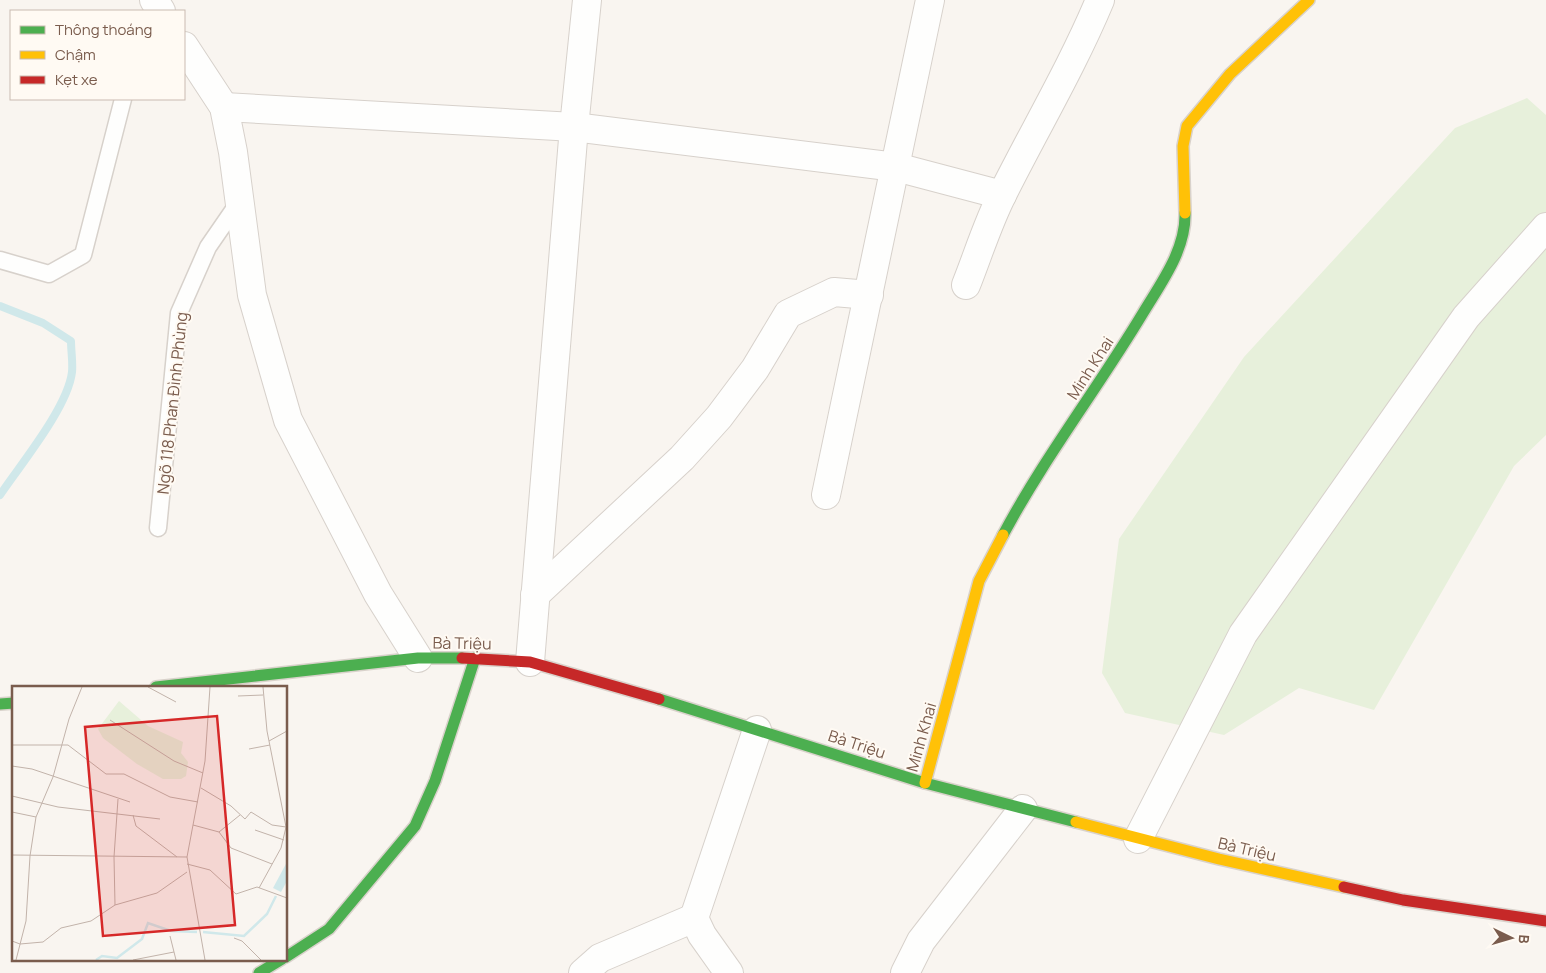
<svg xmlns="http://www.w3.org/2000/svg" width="1546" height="973" font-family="Manrope,sans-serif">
  <rect width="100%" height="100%" fill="#f9f5f0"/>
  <path fill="#e7f0db" d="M1527,98L1546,115V435L1514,466L1374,710L1299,688L1224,735L1125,713L1102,673L1119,539L1244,357L1455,128Z"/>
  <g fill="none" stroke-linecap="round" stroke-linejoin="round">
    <path stroke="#d0e8ea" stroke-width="8" d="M0,306L43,323L71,341C71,351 73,362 72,372C68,407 21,464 0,495"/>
    <defs>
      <g id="lane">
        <path d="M0,260L49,274L83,255L123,99"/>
        <path d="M158,528L179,313L208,247L239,202"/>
      </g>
      <g id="street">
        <path d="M154,0L161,11"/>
        <path d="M184,46L224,107L233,152L252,295L288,420L378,594L418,658"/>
        <path d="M224,107L574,127L896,167L1002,195"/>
        <path d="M966,285C978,255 988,222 1003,193C1035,129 1072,67 1100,0"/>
        <path d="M826,495L930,0"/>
        <path d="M535,595L682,458L719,417L755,369L788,314L834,292L869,295"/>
        <path d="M530,662L574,127L587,0"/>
        <path d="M1138,839L1243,634L1466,317L1546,227"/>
        <path d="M583,973L600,958L694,918"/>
        <path d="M729,973L702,935L694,918L757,730"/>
        <path d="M905,973L921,941L1023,809"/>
      </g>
      <g id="fast">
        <path d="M1003,535C1044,458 1098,388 1143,313C1161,283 1186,250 1185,213"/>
        <path d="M156,687L418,658H462"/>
        <path d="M659,699L925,783L1076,822"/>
        <path d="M0,704L14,703"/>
        <path d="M286,957L329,929L415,826L435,781L475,658"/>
        <path d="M259,973L282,959"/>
      </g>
      <g id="slow">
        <path d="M1185,213L1183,146L1187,126L1230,74L1309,0"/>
        <path d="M925,783L979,581L1003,535"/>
        <path d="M1076,822L1219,859L1344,887"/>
      </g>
      <g id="jam">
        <path d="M462,658L530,662L659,699"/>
        <path d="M1344,887L1403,900L1546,921"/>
      </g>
    </defs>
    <use href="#lane" stroke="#d7d1cb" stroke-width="19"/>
    <use href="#street" stroke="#d7d1cb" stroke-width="30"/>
    <use href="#fast" stroke="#d9d2cb" stroke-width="14"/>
    <use href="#slow" stroke="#d9d2cb" stroke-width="14"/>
    <use href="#jam" stroke="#d9d2cb" stroke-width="14"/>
    <use href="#lane" stroke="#fefefd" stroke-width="16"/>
    <use href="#street" stroke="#fefefd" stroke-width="28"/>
    <use href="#fast" stroke="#4caf50" stroke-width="11"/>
    <use href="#slow" stroke="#ffc107" stroke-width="11"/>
    <use href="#jam" stroke="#c62828" stroke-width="11"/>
  </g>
  <g text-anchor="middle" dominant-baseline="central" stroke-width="4" stroke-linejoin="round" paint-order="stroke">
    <g font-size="16" fill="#7a5c4d" stroke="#fffaf3">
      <text transform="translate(1090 368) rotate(-57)">Minh Khai</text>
      <text transform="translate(172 403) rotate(-84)">Ngõ 118 Phan Đình Phùng</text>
      <text transform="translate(462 643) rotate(1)">Bà Triệu</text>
      <text transform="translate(921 737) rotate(-74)">Minh Khai</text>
      <text transform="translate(857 744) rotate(18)">Bà Triệu</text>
      <text transform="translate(1247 849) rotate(13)">Bà Triệu</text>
    </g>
  </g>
  <g transform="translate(12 686)">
    <rect width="275" height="275" fill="#f9f5f0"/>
    <path d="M107,15L136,40L171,56L169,67L176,76L174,90L169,93H151L125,78L91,52L86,43Z" fill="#e7f0db"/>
    <path d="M275,176V195L269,206L261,202Z" fill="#d0e8ea"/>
    <path fill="none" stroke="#d0e8ea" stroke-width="2.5" d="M191,246L232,250L255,228L264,210M84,274L90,270L105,272L130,253L136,237L159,245L185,246"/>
    <path fill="none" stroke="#c2b3aa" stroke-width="1" d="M136,1L164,16M226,10L251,9M98,34L162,75L191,87M257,55L275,45M0,59H56L94,88H112L158,111L186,116M237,63L258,59M0,80L20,83L118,116M189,102L219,120L233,133L239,126L260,139L274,141M0,110L46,121L148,133M0,126L24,131M121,129L124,140L165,171M181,139L207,146L228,129M243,144L272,154M207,146L219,162L260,178M0,169L175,171M175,178L198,184L224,208L245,201L275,212M247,202L269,162L274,141L255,45L251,1M103,219L102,171L106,113M158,250L164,274M222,252L230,255L249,274M0,255L8,258L31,256L49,242L79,235L103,219L145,207L175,186M4,274L14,235L18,170L24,131L41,91L57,33L70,1M121,274L162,266M193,274L175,171L193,75L198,1"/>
    <path fill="#d62828" fill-opacity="0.15" stroke="#d62828" stroke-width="2.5" d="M205,30L223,239L91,250L73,41Z"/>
    <rect width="275" height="275" fill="none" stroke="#7a5c4d" stroke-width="2.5"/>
  </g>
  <rect x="10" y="10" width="175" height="90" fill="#fffaf3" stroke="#cabbb1"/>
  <rect x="20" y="26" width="25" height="8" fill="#4caf50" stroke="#cabbb1"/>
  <text x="55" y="35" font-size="15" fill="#7a5c4d">Thông thoáng</text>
  <rect x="20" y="51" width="25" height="8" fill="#ffc107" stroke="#cabbb1"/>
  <text x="55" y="60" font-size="15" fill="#7a5c4d">Chậm</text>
  <rect x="20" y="76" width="25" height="8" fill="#c62828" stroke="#cabbb1"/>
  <text x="55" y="85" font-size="15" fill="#7a5c4d">Kẹt xe</text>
  <g transform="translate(1511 938) rotate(95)" stroke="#fffaf3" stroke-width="4" paint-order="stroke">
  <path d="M0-4L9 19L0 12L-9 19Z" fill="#7a5c4d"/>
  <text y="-8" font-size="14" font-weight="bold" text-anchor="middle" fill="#7a5c4d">B</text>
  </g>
</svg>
